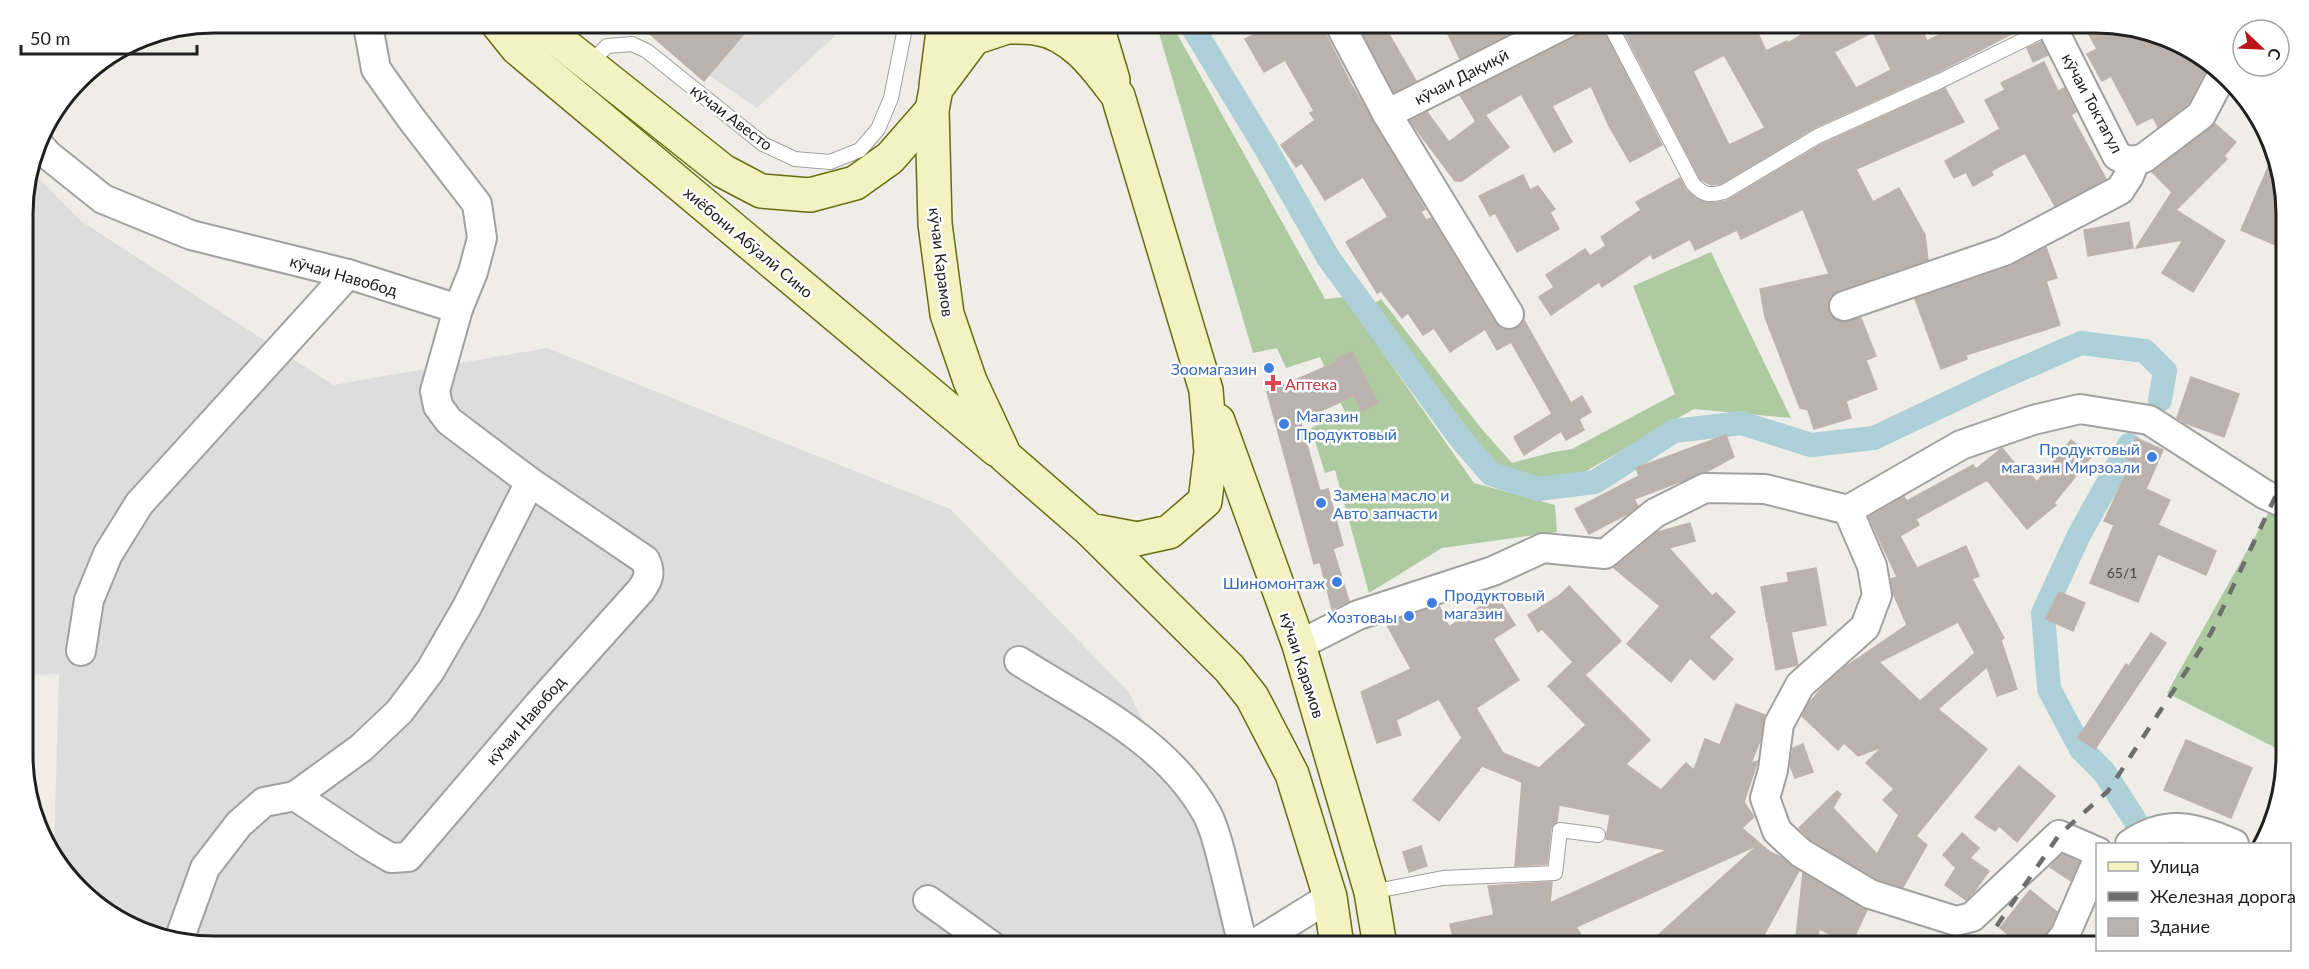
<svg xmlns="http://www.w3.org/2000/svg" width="2309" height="969" font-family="Lato,sans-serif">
  <rect width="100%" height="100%" fill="#efede8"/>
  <g fill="#dedddd">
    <path d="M632,23H849L757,108Z"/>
    <path d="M31,170L81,221L333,385L547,348L950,509L1128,691L1214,862L1225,946H214L141,932L62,872L54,853L59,674L24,675L23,201Z"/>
  </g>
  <g fill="#aecaa1">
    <path d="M1156,23H1171L1325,299L1344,297L1474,483L1555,505L1557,532L1442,548L1369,593L1335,470L1325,473L1311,428L1345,412L1320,357L1286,368L1277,348L1253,353Z"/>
    <path d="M1711,252L1791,418L1694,409L1581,474L1539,479L1497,470L1420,374L1370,306L1381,299L1480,427L1512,463L1553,452L1572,449L1675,394L1633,286Z"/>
    <path d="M2275,501L2286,508V753L2167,693Z"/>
  </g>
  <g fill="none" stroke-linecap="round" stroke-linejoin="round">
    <g stroke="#add0d8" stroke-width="24">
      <path d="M1190,23L1268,152L1329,259L1460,438L1491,474L1538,489L1595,482L1674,431L1741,423L1811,445L1874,438L1994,381L2081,343L2145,351L2165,371L2160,400"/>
      <path d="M2129,445L2079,535L2043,613L2049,689L2081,749L2104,772L2138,825"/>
    </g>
  </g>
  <g fill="#b9b2ad" stroke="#c0b3ab" stroke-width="1.5" fill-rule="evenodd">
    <path d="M636,22H754L704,81Z"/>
    <path d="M1249,22H1323L1324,31L1351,84L1425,209L1421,212L1426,220L1431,218L1495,323L1502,329L1510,330L1518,328L1524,320L1571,403L1582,396L1591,412L1579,419L1584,430L1566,440L1561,431L1524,455L1514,437L1552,414L1511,342L1497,350L1485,329L1450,352L1434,328L1423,335L1408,313L1402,318L1381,291L1377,293L1346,242L1388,217L1363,177L1325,200L1302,163L1296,167L1281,145L1315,120L1310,113L1314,111L1285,60L1264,72L1245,39L1255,34Z"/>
    <path d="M1357,22H1382L1416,81L1394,92Z"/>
    <path d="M1442,22H1517L1520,28L1460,59Z"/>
    <path d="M1583,22H1600L1662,145L1630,162L1609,126L1591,86L1552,106L1572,142L1554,152L1521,94L1485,115L1509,147L1462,181H1455L1410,121L1427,112L1449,142L1484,115L1475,120L1460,95L1574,38L1581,32Z"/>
    <path d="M1619,22H1753L1766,51L1787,41L1788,43L1818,25L1821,29L1833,22H1915L1919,32L1922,30L1927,41L1965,22H2034V25L2020,32L2019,30L1936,73L1814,128L1721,184L1711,185L1700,179ZM1873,32L1891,70L1856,88L1834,52ZM1724,55L1765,128L1729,145L1693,71Z"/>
    <path d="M2082,22H2095L2168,37L2207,67L2188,104L2158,127L2153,117L2137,125L2111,76L2102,81L2087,54L2097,49Z"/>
    <path d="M2041,42L2048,55L2033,62L2027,48Z"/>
    <path d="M2044,62L2058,91L2064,88L2076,112L2071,115L2106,179L2055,206L2025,153L1991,171L1993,175L1973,186L1966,172L1954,178L1945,161L2000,129L1985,100L2005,90L2001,83Z"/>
    <path d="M1945,88L1964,122L1856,169L1873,202L1899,188L1925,235L1928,260L1839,290L1832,295L1828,302L1829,312L1833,318L1840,322L1861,318L1876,356L1866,360L1877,389L1846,401L1851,418L1814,429L1808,410L1800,408L1765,317L1760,289L1829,274L1803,209L1741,239L1737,230L1695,250L1690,239L1653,259L1651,254L1602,287L1599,282L1551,315L1539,297L1554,287L1546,275L1585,249L1590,256L1606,246L1601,237L1641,210L1636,202L1680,178L1686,190L1699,200L1710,203L1726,201L1822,144Z"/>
    <path d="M2215,124L2236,142L2224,156L2227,159L2176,210L2225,241L2193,292L2162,273L2183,240L2136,248L2172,192L2152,172Z"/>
    <path d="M2272,158L2285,189V249L2241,230Z"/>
    <path d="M1523,175L1530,190L1538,186L1555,209L1550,212L1559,229L1517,252L1495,213L1490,216L1479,196Z"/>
    <path d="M2129,222L2133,248L2088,256L2084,230Z"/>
    <path d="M2046,247L2057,278L2046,281L2060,325L1966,355L1967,359L1941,369L1915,299L2009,267Z"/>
    <path d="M1352,351L1378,403L1362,412L1354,396L1300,420L1320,491L1328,489L1343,545L1333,549L1349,601L1332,609L1320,562L1314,564L1267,392L1337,362L1335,359Z"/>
    <path d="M2191,377L2239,394L2224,437L2185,423L2177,418Z"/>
    <path d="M1726,435L1734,457L1706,472L1634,499L1638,506L1629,513L1589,534L1575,509L1639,476L1636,468Z"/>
    <path d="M2136,438L2163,450L2146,489L2170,500L2158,525L2216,551L2206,575L2158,554L2138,602L2090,583L2114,525L2104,521L2132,461L2127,459Z"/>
    <path d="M2071,440L2092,456L2054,503L2056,505L2027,529L1987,480L1916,519L1919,525L1900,536L1917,568L1966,546L1979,576L1972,579L2004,638L2001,640L2017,689L1997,696L1987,667L1938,709L1987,749L1916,836L1927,845L1903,887L1877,879L1811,840L1799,828L1837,791L1841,794L1833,808L1877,854L1899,815L1883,800L1894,789L1866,763L1882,747L1858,756L1844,743L1838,750L1802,716L1809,703L1822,688L1845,667L1907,625L1893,593L1891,579L1897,577L1869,517L1904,497L1907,501L1973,465L1976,469L2002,448L2026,477L2030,474L2037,482ZM1958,622L1975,653L1920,701L1879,662Z"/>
    <path d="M1690,523L1695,541L1669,548L1712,596L1716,593L1735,612L1709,637L1733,659L1714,680L1690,658L1671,682L1627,644L1660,606L1614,568L1658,532Z"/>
    <path d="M1816,568L1826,625L1791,632L1798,665L1776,670L1768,625L1770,618L1767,622L1761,587L1789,582L1787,573Z"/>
    <path d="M1569,586L1621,641L1585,675L1650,740L1626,764L1661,790L1686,763L1694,770L1705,739L1720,745L1736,704L1765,715L1760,741L1751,763L1758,761L1757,763L1744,802L1754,817L1742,828L1770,852L1781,857L1799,871L1758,946H1646L1758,845L1576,927L1588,946H1455L1450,924L1494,915L1488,886L1552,882L1550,903L1667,850L1606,839L1610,815L1559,805L1557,822L1551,829L1547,864L1515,866L1522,782L1482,766L1439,821L1413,800L1462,738L1439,699L1396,720L1401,735L1377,743L1361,692L1411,669L1386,623L1439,606L1449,627L1497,596L1515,625L1493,639L1519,680L1476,708L1503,753L1539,768L1586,725L1548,686L1573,662L1542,629L1538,632L1528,615L1559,596Z"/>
    <path d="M2059,592L2085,603L2073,631L2046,619Z"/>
    <path d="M2151,633L2166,643L2095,749L2078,738L2126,664L2129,666Z"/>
    <path d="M2186,740L2252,768L2231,818L2164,790Z"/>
    <path d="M1803,744L1813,772L1795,778L1790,765L1793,748Z"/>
    <path d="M2019,766L2055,796L2017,842L1999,826L1995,831L1975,817Z"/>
    <path d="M1962,833L1979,848L1970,858L1989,871L1974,892L1966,900L1945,885L1956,868L1943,855Z"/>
    <path d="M1421,846L1427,866L1409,872L1403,852Z"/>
    <path d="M2062,854L2079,862L2071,881L2050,867Z"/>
    <path d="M1803,873L1867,910L1851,944L1819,929L1817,946H1795Z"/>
    <path d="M2030,890L2057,912L2051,926L2043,936L2040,946H2022L2000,928Z"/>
  </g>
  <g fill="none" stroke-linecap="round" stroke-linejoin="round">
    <defs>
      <g id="service">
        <path d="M1609,23L1693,184C1703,195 1709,196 1724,192L1818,136L1940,81L2052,26"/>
        <path d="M590,63L607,46L632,44L647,51L763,144L795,159L830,162L860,150L878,129L891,98L906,23"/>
        <path d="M1371,892L1443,878L1555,873L1560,830L1598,835"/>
      </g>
      <g id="minor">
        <path d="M371,23L369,31L376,69L410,117L477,204L482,238L473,272L458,309"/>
        <path d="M1339,23L1387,114L1509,314"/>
        <path d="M2050,23L2117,156C2127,161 2133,162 2144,158L2201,115L2221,77"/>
        <path d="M1387,114L1567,23"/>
        <path d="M38,144L48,155L103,199L191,235L348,274L458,309L435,391L438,406L449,421L530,482L467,607L430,671L399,712L361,748L295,796"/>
        <path d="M1844,306L2004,251L2120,190L2129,176L2135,161"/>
        <path d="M1848,510L1872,566L1877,595L1865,627L1800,685L1779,724L1773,770L1765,798L1777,831L1801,853L1870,894L1956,921L1972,917L2059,835L2098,852"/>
        <path d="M1299,645L1358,615L1493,571L1543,548L1605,554L1655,513L1705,488L1765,489L1848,510L1961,445L2033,420L2080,409L2149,420L2264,494L2286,504"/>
        <path d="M81,651L89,600L108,554L139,504L348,274"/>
        <path d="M1019,661C1087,704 1167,741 1207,814C1216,831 1220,852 1225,871C1231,896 1237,921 1243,946"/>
        <path d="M2130,844C2167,819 2195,827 2234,844"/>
        <path d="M928,900L992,946"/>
        <path d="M179,940L205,868L239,824L264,802L295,796L369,845L391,858L408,857L538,705L641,590C649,579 651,572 645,560L530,482"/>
        <path d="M1251,946L1330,897"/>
        <path d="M2056,946L2065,935L2098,859"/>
      </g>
      <g id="secondary">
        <path d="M497,23L517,48L997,450"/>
        <path d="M537,23L723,171L761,191L810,195L855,183L890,158L932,110"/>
        <path d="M1096,23L1113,80"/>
        <path d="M1007,27C1016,27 1026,27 1035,28C1073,33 1097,68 1118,96L1206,390L1211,452L1205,501L1169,532L1137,539L1090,530L1005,456L970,381L947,314L935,224L932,110L936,89L974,38Z"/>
        <path d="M936,86L944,23"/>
        <path d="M1218,421L1299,645L1371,892L1380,946"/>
        <path d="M1090,530L1229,668L1252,697L1292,774L1330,897L1337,946"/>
      </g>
    </defs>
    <use href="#service" stroke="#a1a1a1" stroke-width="16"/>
    <use href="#minor" stroke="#a1a1a1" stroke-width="32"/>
    <use href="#secondary" stroke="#676d11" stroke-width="36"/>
    <use href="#service" stroke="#fff" stroke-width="14"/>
    <use href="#minor" stroke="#fff" stroke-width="28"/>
    <use href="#secondary" stroke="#f3f3c2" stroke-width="33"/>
    <path stroke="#6e6e6e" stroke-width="4.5" stroke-dasharray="12 12" stroke-linecap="butt" d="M1983,946L2059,835L2108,791L2211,633L2286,474"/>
  </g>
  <g fill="#3f7fe0" stroke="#fff" stroke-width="2">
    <circle cx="1269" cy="368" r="6"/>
    <circle cx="1284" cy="424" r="6"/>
    <circle cx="2152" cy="457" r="6"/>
    <circle cx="1321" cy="503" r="6"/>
    <circle cx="1337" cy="582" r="6"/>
    <circle cx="1432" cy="603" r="6"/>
    <circle cx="1409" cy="616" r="6"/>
  </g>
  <path fill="#e0444e" stroke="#fff" stroke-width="2" d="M1270 374h6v6h6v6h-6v6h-6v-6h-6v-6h6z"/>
  <g text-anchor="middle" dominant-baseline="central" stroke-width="5" stroke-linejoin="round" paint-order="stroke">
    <g font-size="14" fill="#464443">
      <text x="2122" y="572">65/1</text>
    </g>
    <g font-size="16" fill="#202020" stroke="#fff">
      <text transform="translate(1461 76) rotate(-27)">кӯчаи Дақиқӣ</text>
      <text transform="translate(2093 103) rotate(62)">кӯчаи Токтагул</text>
      <text transform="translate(732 117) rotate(37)">кӯчаи Авесто</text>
      <text transform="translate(749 242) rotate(40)">хиёбони Абӯалӣ Сино</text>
      <text transform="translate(942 262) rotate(83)">кӯчаи Карамов</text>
      <text transform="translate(344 275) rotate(16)">кӯчаи Навобод</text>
      <text transform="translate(1303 665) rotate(72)">кӯчаи Карамов</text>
      <text transform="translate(525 720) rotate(-49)">кӯчаи Навобод</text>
    </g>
    <g font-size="16" fill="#366cbe" stroke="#fff" text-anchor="end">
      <text x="1257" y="368">Зоомагазин</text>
      <text x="1296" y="415" text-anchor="start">Магазин<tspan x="1296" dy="18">Продуктовый</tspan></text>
      <text x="2140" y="448">Продуктовый<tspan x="2140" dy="18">магазин Мирзоали</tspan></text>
      <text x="1333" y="494" text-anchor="start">Замена масло и<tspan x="1333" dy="18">Авто запчасти</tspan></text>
      <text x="1325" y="582">Шиномонтаж</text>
      <text x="1444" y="594" text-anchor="start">Продуктовый<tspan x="1444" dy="18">магазин</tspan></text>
      <text x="1397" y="616">Хозтоваы</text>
    </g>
    <g font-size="16" fill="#be3a42" stroke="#fff" text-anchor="start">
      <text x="1285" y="383">Аптека</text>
    </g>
  </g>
  <path d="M0 0H2309V969H0ZM214 33H2095A181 181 0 0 1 2276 214V755A181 181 0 0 1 2095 936H214A181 181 0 0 1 33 755V214A181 181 0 0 1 214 33Z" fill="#fff" fill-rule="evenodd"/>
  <path fill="none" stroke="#202020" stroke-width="3" d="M214 33H2095A181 181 0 0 1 2276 214V755A181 181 0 0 1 2095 936H214A181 181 0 0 1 33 755V214A181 181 0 0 1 214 33Z"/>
  <rect x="2096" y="843" width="195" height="108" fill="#ffffff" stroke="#a6a6a6" stroke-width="1.5"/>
  <rect x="2108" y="862" width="30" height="9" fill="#f3f3c2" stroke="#a6a6a6" stroke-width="1.5"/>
  <text x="2150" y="873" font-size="18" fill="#202020">Улица</text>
  <rect x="2108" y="892" width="30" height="9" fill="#6e6e6e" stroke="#a6a6a6" stroke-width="1.5"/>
  <text x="2150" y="903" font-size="18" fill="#202020">Железная дорога</text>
  <rect x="2108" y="918" width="30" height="18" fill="#b9b2ad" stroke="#a6a6a6" stroke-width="1.5"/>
  <text x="2150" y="933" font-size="18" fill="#202020">Здание</text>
  <g transform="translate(2261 48) rotate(113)"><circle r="28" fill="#ffffff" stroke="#a6a6a6" stroke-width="1.5"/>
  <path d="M0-4.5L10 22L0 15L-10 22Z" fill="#bb151c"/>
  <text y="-9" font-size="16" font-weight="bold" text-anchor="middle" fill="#202020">С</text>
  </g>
  <path d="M21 45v9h176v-9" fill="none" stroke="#202020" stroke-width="3"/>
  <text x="30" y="45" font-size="18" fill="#202020" stroke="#ffffff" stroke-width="4.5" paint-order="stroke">50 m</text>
</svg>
